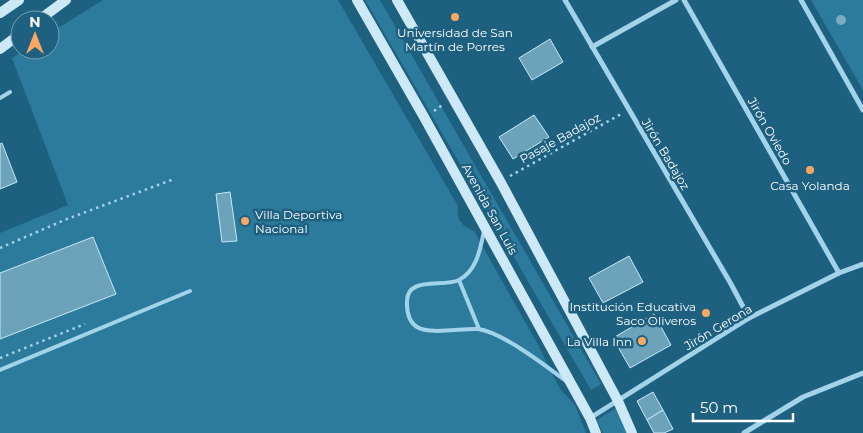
<svg xmlns="http://www.w3.org/2000/svg" width="863" height="433" font-family="Montserrat,sans-serif">
  <rect width="100%" height="100%" fill="#1e6080"/>
  <g fill="#2d7b9c">
    <path d="M103,0H338L458,206C456,221 461,225 474,231L537,343L560,389L575,405L586,433H0V233L68,205L12,58L24,50H50V33Z"/>
    <path d="M365,0H380L601,384L591,390Z"/>
    <path d="M811,0H863V90Z"/>
    <path d="M616,408L626,433H603L597,420Z"/>
  </g>
  <g fill="#6ca3bb" stroke="#c6e8f6">
    <path d="M550,39L563,62L532,80L519,58Z"/>
    <path d="M534,115L549,137L513,159L499,137Z"/>
    <path d="M2,143L17,182L0,189V144Z"/>
    <path d="M230,192L237,241L222,242L216,194Z"/>
    <path d="M93,237L116,294L0,339V273Z"/>
    <path d="M629,256L643,282L603,303L589,278Z"/>
    <path d="M654,314L671,345L630,368L613,338Z"/>
    <path d="M653,392L663,410L647,420L637,401Z"/>
    <path d="M663,410L673,429L664,433H654L647,420Z"/>
  </g>
  <g fill="none" stroke-linecap="round" stroke-linejoin="round">
    <g stroke="#a2d3e9" stroke-width="2.5" stroke-dasharray="2.5 4" stroke-linecap="butt">
      <path d="M434,111L444,104"/>
      <path d="M510,176L623,113"/>
      <path d="M0,248L67,219L174,179"/>
      <path d="M0,358L85,324"/>
    </g>
    <g stroke="#a2d3e9" stroke-width="4">
      <path d="M0,98L10,92"/>
      <path d="M484,231C480,250 477,270 459,280C443,288 405,275 407,304C407,313 409,322 417,327C430,335 462,328 478,329C502,332 546,366 566,381"/>
      <path d="M459,280L479,329"/>
      <path d="M0,370L190,291"/>
    </g>
    <g stroke="#a2d3e9" stroke-width="5">
      <path d="M565,0L731,284L749,318"/>
      <path d="M684,0L839,273"/>
      <path d="M801,0L863,110"/>
      <path d="M592,47L676,0"/>
      <path d="M590,418L749,318L839,273L863,264"/>
      <path d="M744,433L803,397L863,373"/>
    </g>
    <g stroke="#cde9f7" stroke-width="10">
      <path d="M357,0L424,117L590,418L596,433"/>
      <path d="M397,0L500,181L618,401L632,433"/>
      <path d="M0,13L19,0"/>
      <path d="M39,20L66,0"/>
      <path d="M0,49L20,34"/>
    </g>
  </g>
  <circle fill="#7aabc1" cx="841" cy="20" r="5"/>
  <g fill="#f8a861" stroke="#1e6080" stroke-width="2">
    <circle cx="455" cy="17" r="5"/>
    <circle cx="810" cy="170" r="5"/>
    <circle cx="245" cy="221" r="5"/>
    <circle cx="706" cy="313" r="5"/>
    <circle cx="642" cy="341" r="5"/>
  </g>
  <g text-anchor="middle" dominant-baseline="central" stroke-width="5" stroke-linejoin="round" paint-order="stroke">
    <g font-size="12" fill="#fff" stroke="#1e6080">
      <text x="455" y="32">Universidad de San<tspan x="455" dy="14">Martín de Porres</tspan></text>
      <text x="810" y="185">Casa Yolanda</text>
      <text x="255" y="214" text-anchor="start">Villa Deportiva<tspan x="255" dy="14">Nacional</tspan></text>
      <text x="696" y="306" text-anchor="end">Institución Educativa<tspan x="696" dy="14">Saco Oliveros</tspan></text>
      <text x="632" y="341" text-anchor="end">La Villa Inn</text>
    </g>
    <g font-size="12" fill="#fff" stroke="#1e6080">
      <text transform="translate(770 131) rotate(60)">Jirón Oviedo</text>
      <text transform="translate(560 138) rotate(-29)">Pasaje Badajoz</text>
      <text transform="translate(666 154) rotate(59)">Jirón Badajoz</text>
      <text transform="translate(490 209) rotate(61)">Avenida San Luis</text>
      <text transform="translate(718 327) rotate(-31)">Jirón Gerona</text>
    </g>
  </g>
  <g transform="translate(35 35)"><circle r="24" fill="#1e6080" stroke="#78a0b3"/>
  <path d="M0-4L9 19L0 12L-9 19Z" fill="#f8a861"/>
  <text y="-8" font-size="14" font-weight="bold" text-anchor="middle" fill="#ffffff">N</text>
  </g>
  <path d="M693 413v8h100v-8" fill="none" stroke="#ffffff" stroke-width="2.5"/>
  <text x="700" y="413" font-size="15" fill="#ffffff" stroke="#1e6080" stroke-width="4" paint-order="stroke">50 m</text>
</svg>
